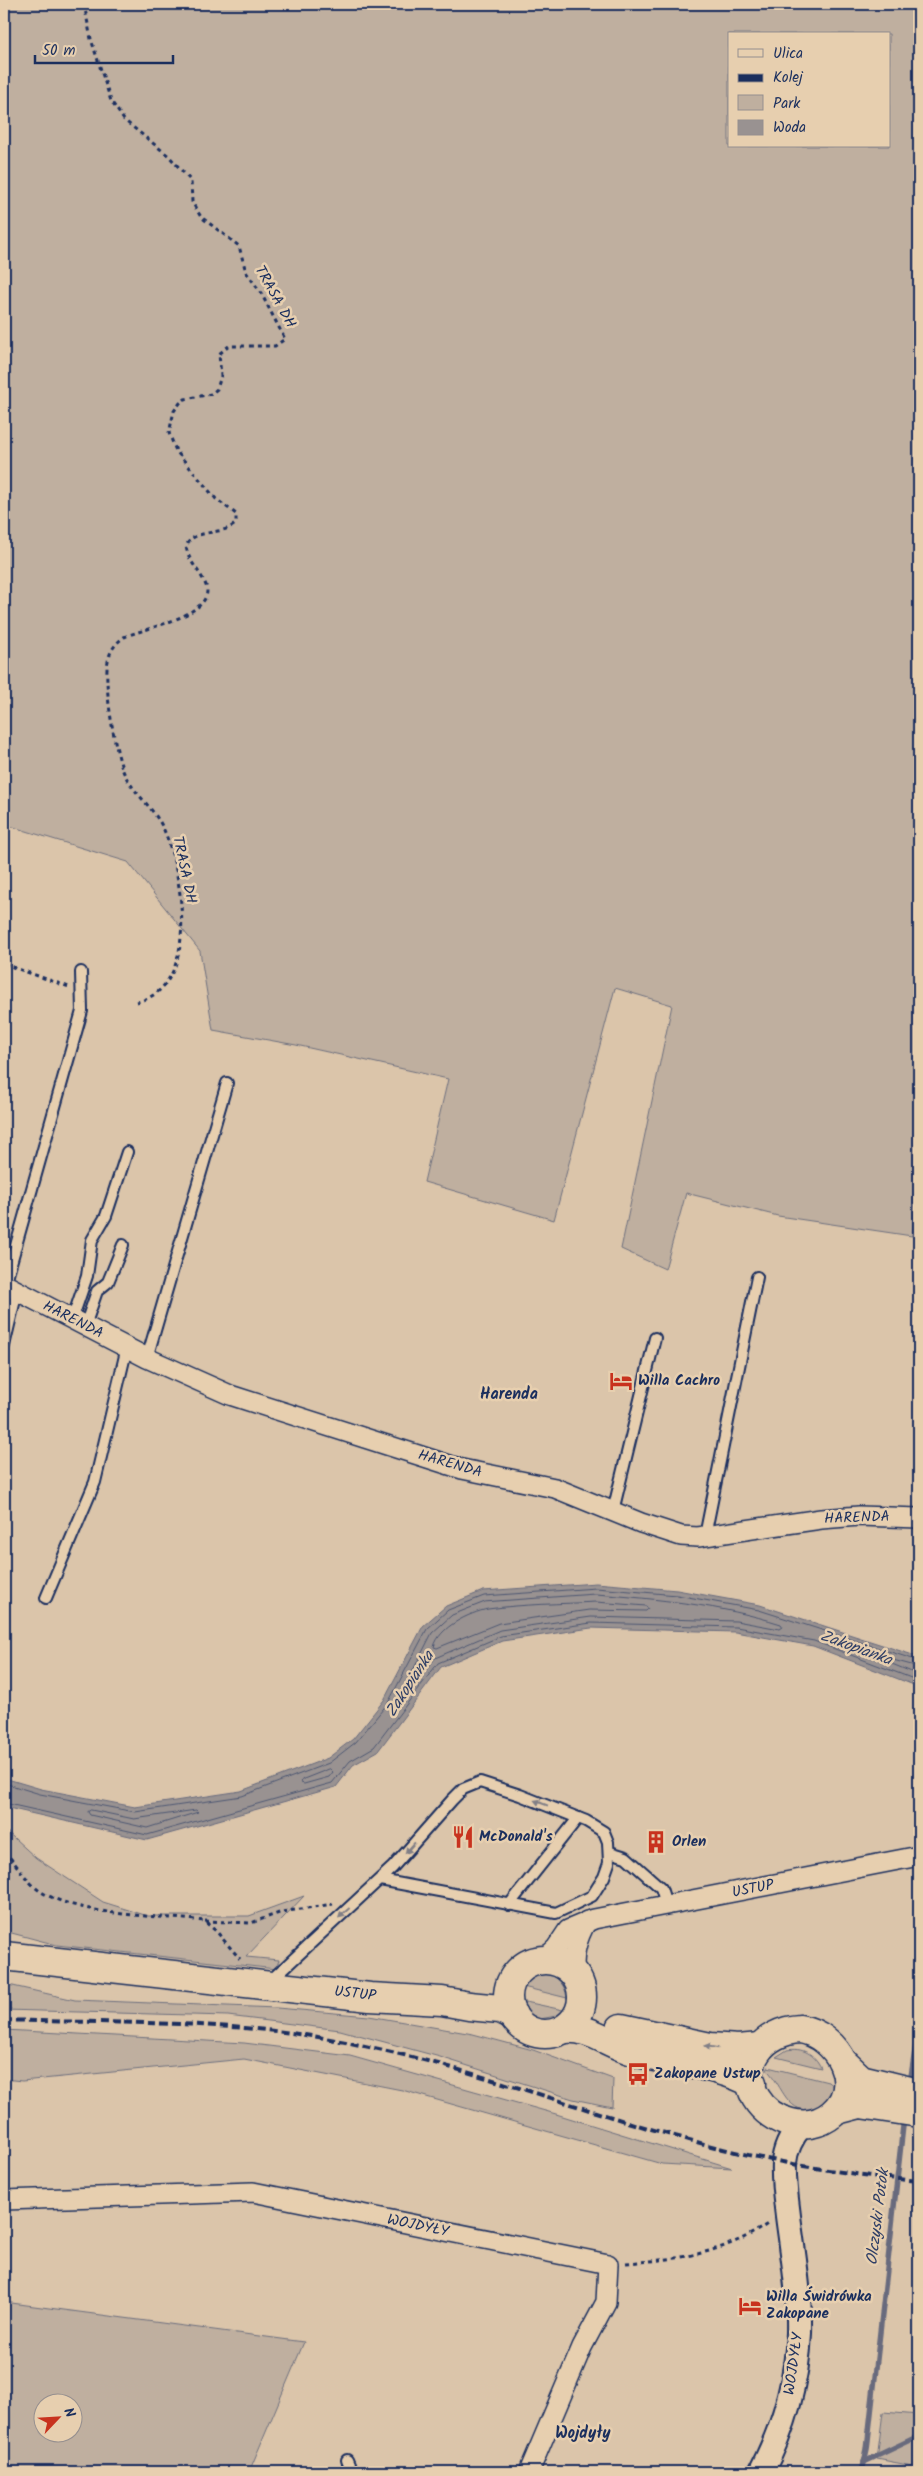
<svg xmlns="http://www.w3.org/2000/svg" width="923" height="2476" font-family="Kalam,sans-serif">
  <rect width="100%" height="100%" fill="#dbc5aa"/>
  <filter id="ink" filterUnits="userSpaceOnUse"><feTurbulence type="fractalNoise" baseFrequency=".02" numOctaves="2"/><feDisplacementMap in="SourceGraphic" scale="10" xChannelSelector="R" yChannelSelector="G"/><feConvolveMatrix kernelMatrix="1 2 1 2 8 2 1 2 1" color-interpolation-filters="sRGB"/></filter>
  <g filter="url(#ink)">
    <g fill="#bfaf9f" stroke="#6d6f7e" fill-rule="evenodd">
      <path d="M4,4H919V1187L915,1199L912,1236L778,1216L686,1193L665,1269L621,1249L672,1005L615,988L554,1220L424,1182L448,1079L296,1045L213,1030L200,951L128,862L10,826L4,827ZM729,34H889V146H729Z"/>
      <path d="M4,1829L36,1858L103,1902L148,1916H249L304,1896L246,1957L279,1960L276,1969L57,1945L4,1931Z"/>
      <path d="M541,1973C556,1973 565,1984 567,1998L523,1987L531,1977Z"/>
      <path d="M4,1984L75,2000L277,2008L369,2016L473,2034L533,2050L613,2079L612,2107L573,2099L440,2057L340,2030L228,2016L4,2010Z"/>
      <path d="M521,2001L563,2010L556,2016L540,2019L527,2012Z"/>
      <path d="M4,2030L244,2043L350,2056L556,2114L732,2168L662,2164L402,2090L244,2059L22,2081L4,2079Z"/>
      <path d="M787,2050C802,2047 815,2054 821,2068L776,2057Z"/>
      <path d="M768,2067L828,2082L835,2088C832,2096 825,2105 817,2108C787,2118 783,2085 767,2070Z"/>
      <path d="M4,2302L304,2342L249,2472H4ZM42,2404H72V2434H42Z"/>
      <path d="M883,2412L919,2415V2472H917L918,2467L877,2459Z"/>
    </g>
    <path fill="#999291" stroke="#676a7d" d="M596,1583L677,1590L760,1605L919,1657V1687L813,1646L735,1632L591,1628L502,1641L441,1667L378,1751L353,1765L336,1787L147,1840L4,1807V1778L41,1789L135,1807L241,1791L328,1758L353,1739L384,1700L423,1626L446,1606L483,1591Z"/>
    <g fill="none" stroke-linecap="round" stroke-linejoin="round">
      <g stroke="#4d5772" stroke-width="1">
        <path d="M596,1594C658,1599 721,1605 781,1624L783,1627L780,1629L736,1621L591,1617L500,1630L435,1658L404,1697L400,1696L432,1633L452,1615L485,1602Z"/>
        <path d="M596,1602L646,1606L648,1609L646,1611L589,1610L499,1623L437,1648L434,1647C439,1627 469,1613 488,1609C523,1604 561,1604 596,1602Z"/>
        <path d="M919,1667L893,1660L890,1662L892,1664L919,1675"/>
        <path d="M330,1769L333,1772L329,1777L304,1784L301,1783L302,1780Z"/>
        <path d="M4,1783L40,1794L135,1812L242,1796L329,1763L356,1742L388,1703L427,1629L448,1610L484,1596L596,1588L677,1595L759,1610L919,1661"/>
        <path d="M4,1803L147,1835L332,1783L350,1761L374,1747L438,1663L501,1636L591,1623L736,1627L814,1641L919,1681"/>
        <path d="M91,1810L134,1819L196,1810L198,1812L147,1828L90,1815L88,1812Z"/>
      </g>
      <g stroke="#676a7d" stroke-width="5.5">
        <path d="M910,2083L919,2025"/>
        <path d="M864,2462L919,2436"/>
        <path d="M862,2472L867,2449L904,2117"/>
      </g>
      <defs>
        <g id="service">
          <path d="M4,1288L82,1011L81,972"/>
          <path d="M72,1320L87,1276L92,1240L106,1216L127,1152"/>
          <path d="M85,1326L97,1291L108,1282L123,1245"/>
          <path d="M4,1346L17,1291"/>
          <path d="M147,1358L227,1083"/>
          <path d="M613,1511L655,1338"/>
          <path d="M705,1536L757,1277"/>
          <path d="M46,1598L95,1482L127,1347"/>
          <path d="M610,1852L626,1857L661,1888L666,1904"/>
          <path d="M509,1905L578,1818"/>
          <path d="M270,1981L393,1867L452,1800L463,1789L480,1782L520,1795L586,1821L604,1832L608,1842L609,1863L604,1877L592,1896L556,1913L380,1880"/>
          <path d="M347,2460L352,2472"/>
        </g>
        <g id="minor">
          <path d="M4,1284L147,1358L230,1395L462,1469L555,1488L641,1523L681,1536L698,1537L821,1519L859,1516L919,1518"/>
          <path d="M543,1960L556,1948L568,1930L594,1919L919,1856"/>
          <path d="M575,1977C572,1957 576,1939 587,1921"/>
          <path d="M4,2200L253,2192L608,2264L606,2302L582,2347L529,2472"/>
        </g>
        <path id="tertiary" d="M761,2472C783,2430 797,2381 799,2333C800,2294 793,2255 788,2216C786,2199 783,2180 784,2163C785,2148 792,2136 801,2125"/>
        <g id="primary">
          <path d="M4,1956L370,1997L442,2001L469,2006L500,2009L513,2015"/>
          <circle cx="545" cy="1997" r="37"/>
          <path d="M621,2028L710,2047L738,2049L760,2047"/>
          <path d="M565,2029C587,2027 602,2039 622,2047C664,2064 712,2061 752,2083"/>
          <path d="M800,2029C838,2035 866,2085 832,2114C808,2134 771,2123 756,2098C737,2063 764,2031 800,2029Z"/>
          <path d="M843,2062L861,2079L919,2093"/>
          <path d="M837,2110L860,2104L919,2113"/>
        </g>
      </defs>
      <use href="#service" stroke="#1b2f5e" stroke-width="14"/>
      <use href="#minor" stroke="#1b2f5e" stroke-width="22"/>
      <use href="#tertiary" stroke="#1b2f5e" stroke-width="28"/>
      <use href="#primary" stroke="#1b2f5e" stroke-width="31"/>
      <g stroke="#1b2f5e" stroke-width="3" stroke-dasharray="4 4" stroke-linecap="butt">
        <path d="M84,4L91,39L111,101L124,120L169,156L191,181L192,202L201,217L239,246L246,272L261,293L285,339L275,346H229L219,354L221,376L217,389L211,394L185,399L180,403L174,411L169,433L176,451L216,499L236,514V523C222,537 195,527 186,546C188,561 199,570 205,583C220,614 145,628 124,637C116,643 110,650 108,661C103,681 115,754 124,773C134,795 156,808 166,835C183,880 200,987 137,1002"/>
        <path d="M4,964L69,987"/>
        <path d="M4,1852C18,1864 27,1884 43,1893C86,1917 156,1915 204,1921L216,1931L240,1959"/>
        <path d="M205,1921L251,1923L282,1912L333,1904"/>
        <path d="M626,2263C681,2259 723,2254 769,2223"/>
      </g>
      <use href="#service" stroke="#e7cfaf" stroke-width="10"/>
      <use href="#minor" stroke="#e7cfaf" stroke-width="19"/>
      <use href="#tertiary" stroke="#e7cfaf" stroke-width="24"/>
      <use href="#primary" stroke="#e7cfaf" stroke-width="28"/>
      <path stroke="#1b2f5e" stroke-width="4" stroke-dasharray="8 4" stroke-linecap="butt" d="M4,2020C119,2024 236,2019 350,2043C467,2066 579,2110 693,2141C767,2162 843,2174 919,2181"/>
    </g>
    <defs><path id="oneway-solid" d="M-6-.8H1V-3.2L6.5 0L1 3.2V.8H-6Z" transform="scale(1.25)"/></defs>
    <g fill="#817f86">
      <use href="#oneway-solid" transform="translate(541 1803) rotate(-159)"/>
      <use href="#oneway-solid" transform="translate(410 1848) rotate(131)"/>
      <use href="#oneway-solid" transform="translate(344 1913) rotate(138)"/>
      <use href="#oneway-solid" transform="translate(711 2047) rotate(-171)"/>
    </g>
  </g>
  <defs>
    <symbol id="hotel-bare" viewBox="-9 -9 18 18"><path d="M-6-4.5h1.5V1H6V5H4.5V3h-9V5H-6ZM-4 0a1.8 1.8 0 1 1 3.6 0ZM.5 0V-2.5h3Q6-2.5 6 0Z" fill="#c8321e" stroke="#e7cfaf" stroke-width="2.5" paint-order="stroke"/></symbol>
    <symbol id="restaurant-bare" viewBox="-9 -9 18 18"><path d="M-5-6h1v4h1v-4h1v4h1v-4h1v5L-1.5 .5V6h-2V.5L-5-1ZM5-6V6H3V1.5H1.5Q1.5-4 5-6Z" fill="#c8321e" stroke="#e7cfaf" stroke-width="2.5" paint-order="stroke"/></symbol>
    <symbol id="building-bare" viewBox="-9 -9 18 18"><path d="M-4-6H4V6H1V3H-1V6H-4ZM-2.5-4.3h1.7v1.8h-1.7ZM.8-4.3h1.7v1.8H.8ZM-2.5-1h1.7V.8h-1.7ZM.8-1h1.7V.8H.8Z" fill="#c8321e" stroke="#e7cfaf" stroke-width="2.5" paint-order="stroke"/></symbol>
    <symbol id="bus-bare" viewBox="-9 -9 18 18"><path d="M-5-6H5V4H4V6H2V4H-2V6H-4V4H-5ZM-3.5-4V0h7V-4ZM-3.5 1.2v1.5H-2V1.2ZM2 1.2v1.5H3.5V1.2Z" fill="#c8321e" stroke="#e7cfaf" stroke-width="2.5" paint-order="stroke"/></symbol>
  </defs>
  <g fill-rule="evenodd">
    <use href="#hotel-bare" x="605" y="1365" width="32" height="32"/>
    <use href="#restaurant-bare" x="447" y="1821" width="32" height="32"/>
    <use href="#building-bare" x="640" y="1826" width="32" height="32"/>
    <use href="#bus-bare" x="622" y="2058" width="32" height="32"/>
    <use href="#hotel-bare" x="734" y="2290" width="32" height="32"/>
  </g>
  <g text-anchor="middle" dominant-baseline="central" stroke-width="5" stroke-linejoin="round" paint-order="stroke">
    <g font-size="15" fill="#1b2f5e" stroke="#e7cfaf">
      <text transform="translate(275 297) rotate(61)">TRASA DH</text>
      <text transform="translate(184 870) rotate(78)">TRASA DH</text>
      <text transform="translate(73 1320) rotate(27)">HARENDA</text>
      <text transform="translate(450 1464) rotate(16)">HARENDA</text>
      <text transform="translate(857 1518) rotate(-2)">HARENDA</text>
      <text transform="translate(753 1889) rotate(-11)">USTUP</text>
      <text transform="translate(355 1994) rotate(7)">USTUP</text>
      <text transform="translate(418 2226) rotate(12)">WOJDYŁY</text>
      <text transform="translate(794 2364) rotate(-82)">WOJDYŁY</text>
    </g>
    <g font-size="15" font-weight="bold" fill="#1b2f5e" stroke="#e7cfaf" text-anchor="start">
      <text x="638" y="1381">Willa Cachro</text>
      <text x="479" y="1837">McDonald's</text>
      <text x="672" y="1842">Orlen</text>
      <text x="654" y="2074">Zakopane Ustup</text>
      <text x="766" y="2297">Willa Świdrówka<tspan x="766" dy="17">Zakopane</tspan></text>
    </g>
    <g font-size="16" font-weight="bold" fill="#1b2f5e" stroke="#e7cfaf">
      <text x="509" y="1394">Harenda</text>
      <text x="583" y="2433">Wojdyły</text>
    </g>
    <g font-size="16" font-style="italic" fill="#2e3e66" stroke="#e7cfaf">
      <text transform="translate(856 1648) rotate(20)">Zakopianka</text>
      <text transform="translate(410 1684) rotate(-57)">Zakopianka</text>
      <text transform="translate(878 2217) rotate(-83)">Olczyski Potok</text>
    </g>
  </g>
  <rect width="923" height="2476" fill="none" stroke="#e7cfaf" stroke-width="20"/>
  <rect x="10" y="10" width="903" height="2456" fill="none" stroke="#1b2f5e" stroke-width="2" filter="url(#ink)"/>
  <rect x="728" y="32" width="162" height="115" fill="#e7cfaf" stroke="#958f8f"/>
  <rect x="738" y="49" width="25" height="8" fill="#e7cfaf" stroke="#958f8f"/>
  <text x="773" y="58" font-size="15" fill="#1b2f5e">Ulica</text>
  <rect x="738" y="74" width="25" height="8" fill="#1b2f5e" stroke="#958f8f"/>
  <text x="773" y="82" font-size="15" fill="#1b2f5e">Kolej</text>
  <rect x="738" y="95" width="25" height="15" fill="#bfaf9f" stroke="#958f8f"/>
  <text x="773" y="108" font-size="15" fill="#1b2f5e">Park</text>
  <rect x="738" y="120" width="25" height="15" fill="#999291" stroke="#958f8f"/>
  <text x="773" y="132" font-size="15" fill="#1b2f5e">Woda</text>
  <g transform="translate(58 2418) rotate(65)"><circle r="24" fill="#e7cfaf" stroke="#958f8f"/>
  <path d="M0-4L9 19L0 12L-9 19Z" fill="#c8321e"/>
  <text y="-8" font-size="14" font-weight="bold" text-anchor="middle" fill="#1b2f5e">N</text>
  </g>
  <path d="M35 55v8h138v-8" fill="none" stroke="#1b2f5e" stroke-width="2.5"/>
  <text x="42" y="55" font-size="15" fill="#1b2f5e" stroke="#e7cfaf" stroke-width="4" paint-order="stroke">50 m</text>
</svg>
